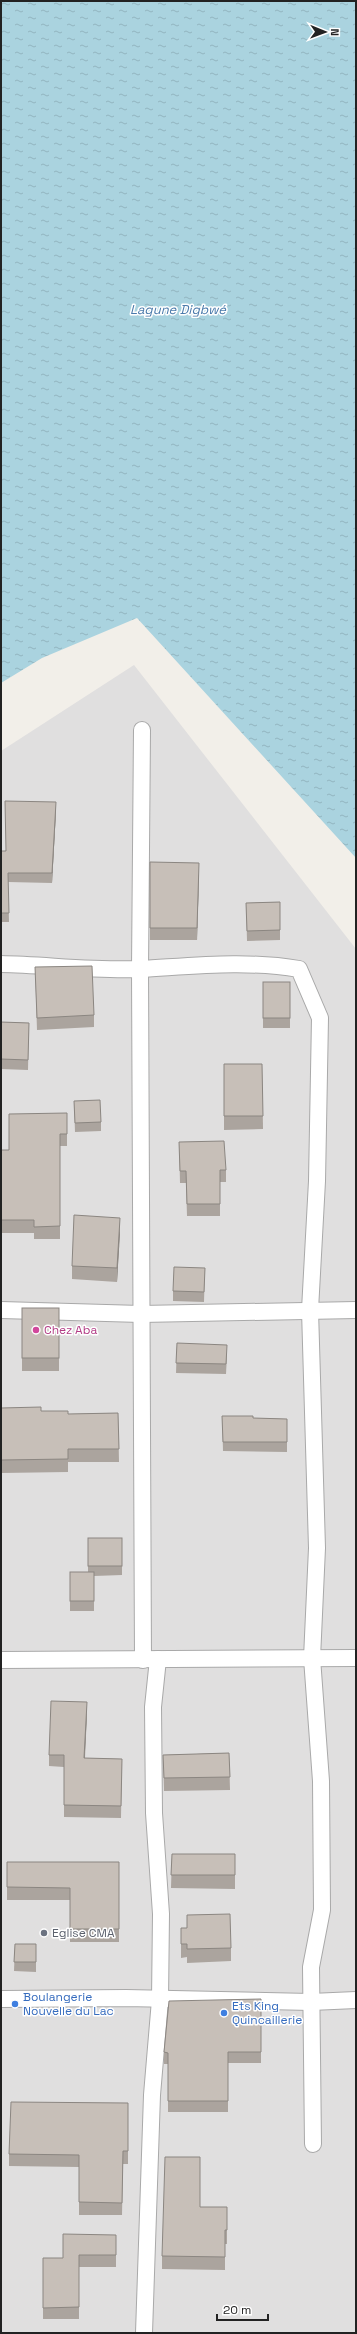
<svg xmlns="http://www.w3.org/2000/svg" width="357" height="2334" font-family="'Space Grotesk',sans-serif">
  <defs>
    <pattern id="water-ripples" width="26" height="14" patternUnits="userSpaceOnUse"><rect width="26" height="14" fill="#aad3df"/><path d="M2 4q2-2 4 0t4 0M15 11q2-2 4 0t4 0" fill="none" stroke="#92b5bf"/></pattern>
  </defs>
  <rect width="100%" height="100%" fill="#f2efe9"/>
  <path fill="#e0dfdf" d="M134,665L356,949V2333H1V751Z"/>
  <path fill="url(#water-ripples)" d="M1,1H356V858L137,618L42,658L1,683Z"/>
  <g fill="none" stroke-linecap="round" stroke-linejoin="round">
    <defs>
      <g id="minor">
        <path d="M142,730L140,969L143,1660"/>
        <path d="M1,964C47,965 95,971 141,969C194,966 246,960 299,969L320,1018L317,1181L310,1310L317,1548L312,1658L321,1781L322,1910L311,1967L313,2144"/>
        <path d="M1,1310L141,1314L356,1310"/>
        <path d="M1,1660L356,1658"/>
        <path d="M1,1999L126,1998L311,2002L356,2000"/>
        <path d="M144,2333L152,2095L160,2000L161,1914L154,1813L153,1707L158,1659"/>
      </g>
    </defs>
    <use href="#minor" stroke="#a9a9a9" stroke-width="18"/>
    <use href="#minor" stroke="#fff" stroke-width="16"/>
  </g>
  <g fill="#aba49e">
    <path d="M56,811L52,883L8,882L9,922H1V851H5Z"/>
    <path d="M150,862L199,875L197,940H150Z"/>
    <path d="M280,902V940L247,941L246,903Z"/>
    <path d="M35,967L94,1015V1027L37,1030Z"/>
    <rect x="263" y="982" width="27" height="46"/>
    <path d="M1,1022L29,1023L28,1070L1,1069Z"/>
    <path d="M224,1064H262L263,1129L224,1130Z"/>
    <path d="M74,1101L101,1122V1131L75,1132Z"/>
    <path d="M67,1113V1146H60V1239H34V1233H1V1150H9Z"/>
    <path d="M179,1142L226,1170V1182H220V1216H187L186,1183H180Z"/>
    <path d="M120,1232L117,1282L72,1279V1266Z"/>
    <path d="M205,1268L204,1302L173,1301V1291Z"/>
    <rect x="22" y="1308" width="37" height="63"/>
    <path d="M177,1343L227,1355L226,1374L176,1373Z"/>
    <path d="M1,1408L41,1411L68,1414L118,1413L119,1462H68V1472L1,1473Z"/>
    <path d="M222,1416L253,1418L287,1419V1452L223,1451Z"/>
    <path d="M88,1538H122V1575L94,1576V1611H70V1572H88Z"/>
    <path d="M87,1713L85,1758L122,1759L121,1818L64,1817V1767L49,1766V1755Z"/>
    <path d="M229,1753L230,1790L164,1791L163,1755Z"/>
    <path d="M172,1854H235V1889L171,1888Z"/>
    <path d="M7,1862H119V1942H70V1900H7Z"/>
    <path d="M187,1915L231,1948V1961L187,1963V1957L181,1958V1928H187Z"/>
    <path d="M15,1944H36V1972L14,1971Z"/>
    <path d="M261,1999V2063H228V2112H168V2064H164V2052Z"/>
    <path d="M128,2103V2164H123L122,2215H79V2167L9,2166V2154Z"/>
    <path d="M200,2207H227V2244H225V2270L162,2269V2256Z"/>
    <path d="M116,2235V2267H79V2319H43V2258H63Z"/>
  </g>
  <g fill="#8b8681">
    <path d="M56,802V811L52,883V873Z"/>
    <path d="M199,863V875L197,940V928Z"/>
    <path d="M120,1218V1232L117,1282V1268Z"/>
    <path d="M87,1702V1713L84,1770V1758Z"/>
  </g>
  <g fill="#c7bfb8" stroke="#8b8681">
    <path d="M5,801L56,802L52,873H8L9,913H1V851H6Z"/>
    <path d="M150,862L199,863L197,928H150Z"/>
    <path d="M280,902V930L247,931L246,903Z"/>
    <path d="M92,966L94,1015L37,1018L35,967Z"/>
    <rect x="263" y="982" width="27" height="36"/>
    <path d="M1,1022L29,1023L28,1060L1,1059Z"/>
    <path d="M224,1064H262L263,1116H224Z"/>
    <path d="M100,1100L101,1122L75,1123L74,1101Z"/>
    <path d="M67,1113V1134H60V1226L34,1227V1220H1V1150H9V1114Z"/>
    <path d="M224,1141L226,1170H220V1204H187L186,1171H180L179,1142Z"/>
    <path d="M74,1215L120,1218L117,1268L72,1266Z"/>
    <path d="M174,1267L205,1268L204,1292L173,1291Z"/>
    <rect x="22" y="1308" width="37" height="50"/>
    <path d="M177,1343L227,1345L226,1364L176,1363Z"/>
    <path d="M41,1407V1411H68V1414L118,1413L119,1449H68V1459L1,1460V1408Z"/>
    <path d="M222,1416H253V1418L287,1419V1442H223Z"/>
    <rect x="88" y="1538" width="34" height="28"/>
    <rect x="70" y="1572" width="24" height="29"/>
    <path d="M51,1701L87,1702L84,1758L122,1759L121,1806L64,1805V1755H49Z"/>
    <path d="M229,1753L230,1777L164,1778L163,1755Z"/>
    <path d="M172,1854H235V1875H171Z"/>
    <path d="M7,1862H119V1929H70V1888L7,1887Z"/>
    <path d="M230,1914L231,1948L187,1949V1944H181V1928H187V1915Z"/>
    <path d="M15,1944H36V1962H14Z"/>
    <path d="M261,1999V2052H228V2101H168V2053L164,2052L169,2001Z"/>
    <path d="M11,2102L128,2103V2151H123L122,2203L79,2202V2155L9,2154Z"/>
    <path d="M165,2157H200V2207H227V2230H225V2257L162,2256Z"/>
    <path d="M63,2234L116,2235V2255H79V2307L43,2308V2258H63Z"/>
  </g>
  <circle fill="#d1479c" stroke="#fff" stroke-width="1.5" cx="36" cy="1330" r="4"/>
  <circle fill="#6b7280" stroke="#fff" stroke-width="1.5" cx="44" cy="1933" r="4"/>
  <g fill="#3f7fe0" stroke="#fff" stroke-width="1.5">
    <circle cx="15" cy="2004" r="4"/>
    <circle cx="224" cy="2013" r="4"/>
  </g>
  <g text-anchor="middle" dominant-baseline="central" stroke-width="3" stroke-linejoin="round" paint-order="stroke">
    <g font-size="12" fill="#b23c85" stroke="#fff" text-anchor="start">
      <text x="44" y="1330">Chez Aba</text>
    </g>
    <g font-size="12" fill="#5b616d" stroke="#fff" text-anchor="start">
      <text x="52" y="1933">Eglise CMA</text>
    </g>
    <g font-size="12" fill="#366cbe" stroke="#fff" text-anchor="start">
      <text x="23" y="1997">Boulangerie<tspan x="23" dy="14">Nouvelle du Lac</tspan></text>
      <text x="232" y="2006">Ets King<tspan x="232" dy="14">Quincaillerie</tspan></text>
    </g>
    <g font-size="13" font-style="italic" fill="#4a7aab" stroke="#fff">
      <text x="178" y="309">Lagune Digbwé</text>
    </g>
  </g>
  <rect width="357" height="2334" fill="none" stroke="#222222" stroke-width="4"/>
  <g transform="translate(325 32) rotate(91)" stroke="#ffffff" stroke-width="3" paint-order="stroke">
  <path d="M0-3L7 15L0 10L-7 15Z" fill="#222222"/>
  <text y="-6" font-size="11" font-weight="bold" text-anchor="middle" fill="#222222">N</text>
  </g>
  <path d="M217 2314v6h51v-6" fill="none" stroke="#222222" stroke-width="2"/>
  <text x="223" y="2314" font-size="12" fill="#222222" stroke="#ffffff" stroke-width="3" paint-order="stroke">20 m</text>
</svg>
